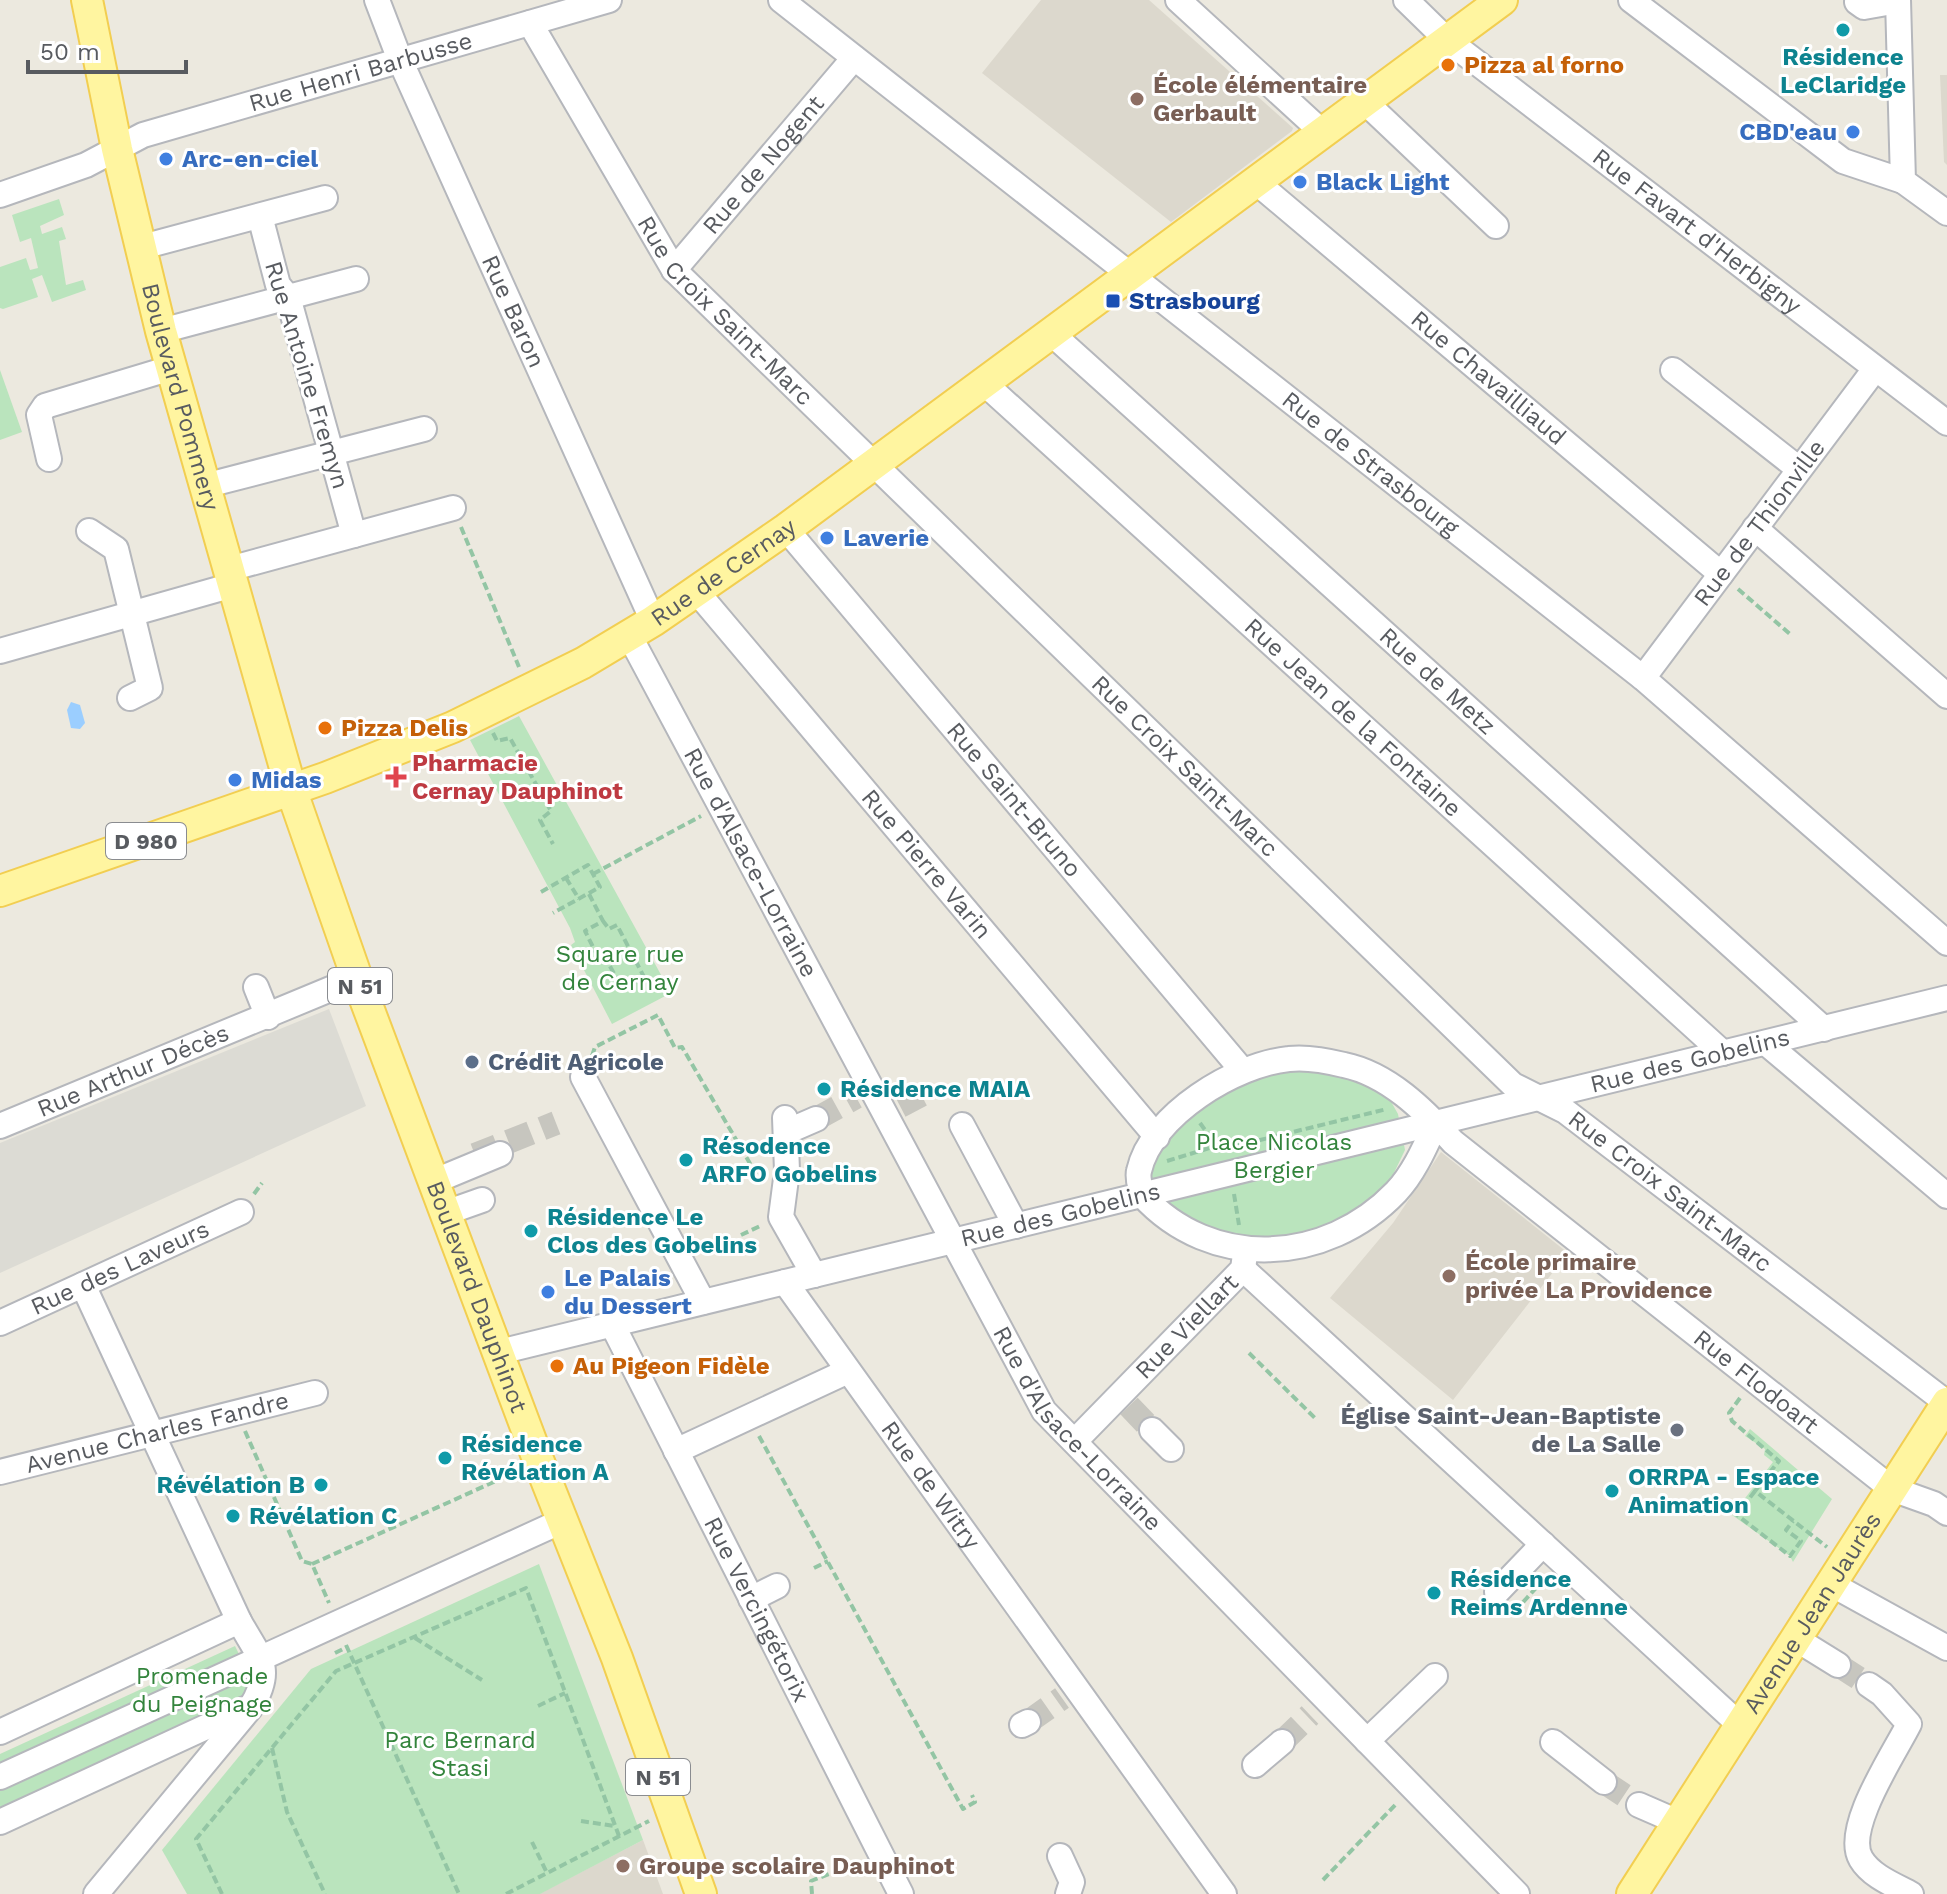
<svg xmlns="http://www.w3.org/2000/svg" width="1947" height="1894" font-family="'Work Sans',sans-serif">
  <rect width="100%" height="100%" fill="#ece9df"/>
  <path fill="#dcdbd4" d="M329,1009L366,1106L0,1273V1143Z"/>
  <g fill="#dcd8cd">
    <path d="M1041,0H1149L1293,128L1292,131L1171,222L982,73Z"/>
    <path d="M1940,75H1947V165L1944,162Z"/>
    <path d="M1441,1152L1568,1253L1453,1400L1330,1298L1393,1223Z"/>
    <path d="M643,1840L663,1894H539Z"/>
  </g>
  <g fill="#bae4bd">
    <path d="M59,199L64,215L40,226L42,234L62,227L66,239L59,241L66,285L83,280L86,290L52,302L42,275L32,279L38,297L3,309L0,308V267L26,258L30,270L38,268L31,238L20,242L12,215Z"/>
    <path d="M0,370L22,432L0,440Z"/>
    <path d="M519,716L671,993L612,1024L571,945L575,942L570,928L470,740Z"/>
    <path d="M1292,1066L1343,1072L1384,1089L1398,1114L1405,1150L1391,1179L1364,1205L1326,1228L1269,1244L1209,1234L1165,1210L1145,1166L1198,1103L1241,1078Z"/>
    <path d="M1750,1429L1832,1499L1793,1562L1790,1556L1732,1515L1773,1462L1764,1455L1765,1449L1745,1436Z"/>
    <path d="M539,1564L643,1840L540,1894H187L162,1850L311,1669Z"/>
    <path d="M235,1646C244,1665 255,1679 245,1700L0,1810V1754Z"/>
  </g>
  <path fill="#9bceff" d="M71,702L80,705L85,723L80,729L71,728L67,710Z"/>
  <g fill="none" stroke-linecap="round" stroke-linejoin="round">
    <g stroke="#c7c6bf" stroke-width="24" stroke-dasharray="24 12" stroke-linecap="butt">
      <path d="M900,1106L927,1092"/>
      <path d="M816,1119L856,1097"/>
      <path d="M475,1155L556,1123"/>
      <path d="M1129,1406L1152,1430"/>
      <path d="M1838,1665L1869,1685"/>
      <path d="M1028,1722L1062,1698"/>
      <path d="M1282,1742L1310,1715"/>
      <path d="M1604,1782L1639,1805"/>
    </g>
    <defs>
      <g id="minor">
        <path id="s1" d="M377,0L400,60L653,621"/>
        <path id="s2" d="M781,0L1643,678L1947,943"/>
        <path d="M1178,0L1321,131"/>
        <path id="s3" d="M1406,0L1446,39L1947,423"/>
        <path d="M1631,0L1843,161L1903,181"/>
        <path d="M1898,0L1903,181L1947,213"/>
        <path d="M1857,2L1864,7L1898,1"/>
        <path id="s4" d="M530,23L674,270L1513,1085L1565,1111L1947,1403"/>
        <path d="M1363,100L1496,226"/>
        <path id="s5" d="M1256,182L1721,574"/>
        <path id="s6" d="M0,195L86,165L143,135L609,0"/>
        <path d="M260,216L278,285L288,297L354,535"/>
        <path d="M142,247L325,198"/>
        <path id="s7" d="M674,270L854,58"/>
        <path d="M161,331L356,279"/>
        <path id="s8" d="M1051,333L1824,1029"/>
        <path d="M1673,370L1799,469"/>
        <path id="s9" d="M984,383L1723,1053"/>
        <path d="M49,459L39,415L45,406L171,368"/>
        <path d="M204,486L424,429"/>
        <path d="M1755,528L1947,696"/>
        <path id="s10" d="M786,529L1242,1070"/>
        <path d="M89,531L116,549L150,688L130,698"/>
        <path d="M229,569L453,508"/>
        <path id="s11" d="M697,592L1157,1137"/>
        <path id="s12" d="M629,635L1044,1411L1517,1894"/>
        <path d="M0,651L233,585"/>
        <path id="s13" d="M1643,678L1875,369"/>
        <path d="M256,987L268,1017"/>
        <path d="M1766,1043L1947,1196"/>
        <path d="M583,1077L703,1302"/>
        <path d="M785,1118L787,1171L781,1217L814,1275"/>
        <path id="s14" d="M1436,1123C1425,1147 1414,1173 1396,1192C1326,1265 1211,1271 1142,1195C1141,1188 1137,1179 1139,1171C1151,1115 1236,1064 1289,1059C1306,1057 1328,1061 1344,1065C1388,1074 1424,1110 1453,1142L1892,1489L1934,1504L1947,1513"/>
        <path d="M962,1125L1016,1226"/>
        <path id="s15" d="M0,1126L357,978"/>
        <path d="M786,1132L816,1119"/>
        <path d="M435,1181L500,1154"/>
        <path d="M448,1212L482,1200"/>
        <path d="M1243,1269L1741,1726"/>
        <path id="s16" d="M785,1282L1224,1894"/>
        <path d="M83,1285L239,1621C259,1657 275,1668 251,1707L96,1894"/>
        <path id="s17" d="M0,1323L241,1212"/>
        <path id="s18" d="M612,1324L901,1894"/>
        <path id="s19" d="M499,1352L1947,998"/>
        <path d="M1152,1430L1171,1449"/>
        <path id="s20" d="M1075,1441L1243,1269L1245,1254"/>
        <path d="M676,1451L848,1371"/>
        <path id="s21" d="M0,1472L315,1393"/>
        <path d="M1831,1584L1947,1648"/>
        <path d="M1497,1592L1543,1544"/>
        <path d="M751,1599L777,1586"/>
        <path d="M1796,1639L1838,1665"/>
        <path d="M1869,1685L1882,1694L1909,1724C1894,1754 1843,1829 1861,1859C1871,1876 1894,1885 1911,1894"/>
        <path d="M1022,1725L1028,1722"/>
        <path d="M0,1732L239,1621"/>
        <path d="M1367,1741L1435,1676"/>
        <path d="M1553,1742L1604,1782"/>
        <path d="M1255,1765L1282,1742"/>
        <path d="M0,1777L562,1521"/>
        <path d="M1639,1805L1678,1822"/>
        <path d="M0,1822L245,1709"/>
        <path d="M1060,1856L1072,1882L1068,1894"/>
      </g>
      <g id="major">
        <path id="s22" d="M87,0L117,149L161,331L291,789L357,978L539,1462L617,1658L701,1894"/>
        <path id="s23" d="M0,891L325,778L453,727L583,663L653,621L786,529L1502,0"/>
        <path id="s24" d="M1632,1894L1947,1403"/>
      </g>
    </defs>
    <use href="#minor" stroke="#b5b7bc" stroke-width="28"/>
    <use href="#major" stroke="#f2ce51" stroke-width="34"/>
    <g stroke="#93c5a4" stroke-width="4" stroke-dasharray="8 4" stroke-linecap="butt">
      <path d="M461,527L519,667"/>
      <path d="M1738,589L1791,635"/>
      <path d="M493,733L497,741L510,738L551,811L540,820L553,844"/>
      <path d="M593,874L701,816"/>
      <path d="M566,878L579,899"/>
      <path d="M541,892L588,865L600,887L553,913"/>
      <path d="M589,894L603,921L585,931L598,957L607,961L622,988L644,977L617,925L609,929L603,921"/>
      <path d="M592,1056L595,1047L658,1015L675,1048L682,1047L762,1184"/>
      <path d="M1200,1123L1218,1148"/>
      <path d="M1167,1161L1213,1147L1219,1150L1387,1109"/>
      <path d="M254,1194L262,1183"/>
      <path d="M1234,1194L1239,1225"/>
      <path d="M741,1235L760,1226"/>
      <path d="M1249,1353L1317,1420"/>
      <path d="M1740,1398L1729,1413L1732,1421L1779,1461L1755,1491L1827,1547"/>
      <path d="M245,1431L302,1561L312,1564L329,1603"/>
      <path d="M759,1436L963,1809L975,1802L972,1795"/>
      <path d="M1755,1491L1737,1515L1790,1556L1801,1541L1786,1530L1793,1521"/>
      <path d="M312,1564L518,1471"/>
      <path d="M814,1568L828,1561"/>
      <path d="M1515,1611L1546,1577"/>
      <path d="M415,1638L482,1680"/>
      <path d="M346,1645L459,1894"/>
      <path d="M335,1653L347,1647"/>
      <path d="M538,1706L565,1693"/>
      <path d="M272,1748L287,1812L325,1894"/>
      <path d="M581,1821L615,1826"/>
      <path d="M532,1842L547,1873"/>
      <path d="M1323,1880L1397,1803"/>
      <path d="M222,1894L196,1839L336,1671L526,1588L619,1836"/>
      <path d="M506,1894L649,1821"/>
      <path d="M812,1894L811,1881L860,1862"/>
    </g>
    <use href="#minor" stroke="#fff" stroke-width="24"/>
    <use href="#major" stroke="#fff5a0" stroke-width="30"/>
  </g>
  <g fill="#0f9aa8" stroke="#fff" stroke-width="3">
    <circle cx="1843" cy="30" r="8"/>
    <circle cx="824" cy="1089" r="8"/>
    <circle cx="686" cy="1160" r="8"/>
    <circle cx="531" cy="1231" r="8"/>
    <circle cx="445" cy="1458" r="8"/>
    <circle cx="321" cy="1485" r="8"/>
    <circle cx="1612" cy="1491" r="8"/>
    <circle cx="233" cy="1516" r="8"/>
    <circle cx="1434" cy="1593" r="8"/>
  </g>
  <g fill="#e8710a" stroke="#fff" stroke-width="3">
    <circle cx="1448" cy="65" r="8"/>
    <circle cx="325" cy="728" r="8"/>
    <circle cx="557" cy="1366" r="8"/>
  </g>
  <g fill="#8d6e63" stroke="#fff" stroke-width="3">
    <circle cx="1137" cy="99" r="8"/>
    <circle cx="1449" cy="1276" r="8"/>
    <circle cx="623" cy="1866" r="8"/>
  </g>
  <g fill="#3f7fe0" stroke="#fff" stroke-width="3">
    <circle cx="1853" cy="132" r="8"/>
    <circle cx="166" cy="159" r="8"/>
    <circle cx="1300" cy="182" r="8"/>
    <circle cx="827" cy="538" r="8"/>
    <circle cx="235" cy="780" r="8"/>
    <circle cx="548" cy="1292" r="8"/>
  </g>
  <rect fill="#1a4fb4" stroke="#fff" stroke-width="3" x="1105" y="293" width="16" height="16" rx="4"/>
  <path fill="#e0444e" stroke="#fff" stroke-width="3" d="M392 765h8v8h8v8h-8v8h-8v-8h-8v-8h8z"/>
  <circle fill="#5c6f8a" stroke="#fff" stroke-width="3" cx="472" cy="1062" r="8"/>
  <circle fill="#6b7280" stroke="#fff" stroke-width="3" cx="1677" cy="1430" r="8"/>
  <g text-anchor="middle" dominant-baseline="central" stroke-width="6" stroke-linejoin="round" paint-order="stroke">
    <g fill="#fff" stroke="#8a8c90" stroke-width="2">
      <rect x="106" y="823" width="80" height="36" rx="6"/>
      <rect x="328" y="968" width="64" height="36" rx="6"/>
      <rect x="626" y="1759" width="64" height="36" rx="6"/>
    </g>
    <g font-size="22" font-weight="bold" fill="#585b60">
      <text x="146" y="841">D 980</text>
      <text x="360" y="986">N 51</text>
      <text x="658" y="1777">N 51</text>
    </g>
    <g font-size="24" font-weight="bold" fill="#0d838f" stroke="#fff" text-anchor="start">
      <text x="1843" y="57" text-anchor="middle">Résidence<tspan x="1843" dy="28">LeClaridge</tspan></text>
      <text x="840" y="1089">Résidence MAIA</text>
      <text x="702" y="1146">Résodence<tspan x="702" dy="28">ARFO Gobelins</tspan></text>
      <text x="547" y="1217">Résidence Le<tspan x="547" dy="28">Clos des Gobelins</tspan></text>
      <text x="461" y="1444">Résidence<tspan x="461" dy="28">Révélation A</tspan></text>
      <text x="1628" y="1477">ORRPA - Espace<tspan x="1628" dy="28">Animation</tspan></text>
      <text x="305" y="1485" text-anchor="end">Révélation B</text>
      <text x="249" y="1516">Révélation C</text>
      <text x="1450" y="1579">Résidence<tspan x="1450" dy="28">Reims Ardenne</tspan></text>
    </g>
    <g font-size="24" font-weight="bold" fill="#c56008" stroke="#fff" text-anchor="start">
      <text x="1464" y="65">Pizza al forno</text>
      <text x="341" y="728">Pizza Delis</text>
      <text x="573" y="1366">Au Pigeon Fidèle</text>
    </g>
    <g font-size="24" fill="#585b60" stroke="#fff">
      <text stroke="none"><textPath href="#s6" startOffset="382">Rue Henri Barbusse</textPath></text>
      <text stroke="none"><textPath href="#s7" startOffset="138">Rue de Nogent</textPath></text>
      <text stroke="none"><textPath href="#s3" startOffset="372">Rue Favart d'Herbigny</textPath></text>
      <text stroke="none"><textPath href="#s4" startOffset="350">Rue Croix Saint-Marc</textPath></text>
      <text stroke="none"><textPath href="#s1" startOffset="340">Rue Baron</textPath></text>
      <text transform="translate(307 375) rotate(73)">Rue Antoine Fremyn</text>
      <text stroke="none"><textPath href="#s5" startOffset="304">Rue Chavailliaud</textPath></text>
      <text stroke="none"><textPath href="#s22" startOffset="408">Boulevard Pommery</textPath></text>
      <text stroke="none"><textPath href="#s2" startOffset="750">Rue de Strasbourg</textPath></text>
      <text stroke="none"><textPath href="#s13" startOffset="194">Rue de Thionville</textPath></text>
      <text stroke="none"><textPath href="#s23" startOffset="794">Rue de Cernay</textPath></text>
      <text stroke="none"><textPath href="#s8" startOffset="520">Rue de Metz</textPath></text>
      <text stroke="none"><textPath href="#s9" startOffset="498">Rue Jean de la Fontaine</textPath></text>
      <text stroke="none"><textPath href="#s4" startOffset="998">Rue Croix Saint-Marc</textPath></text>
      <text stroke="none"><textPath href="#s10" startOffset="354">Rue Saint-Bruno</textPath></text>
      <text stroke="none"><textPath href="#s12" startOffset="258">Rue d'Alsace-Lorraine</textPath></text>
      <text stroke="none"><textPath href="#s11" startOffset="356">Rue Pierre Varin</textPath></text>
      <text stroke="none"><textPath href="#s19" startOffset="1226">Rue des Gobelins</textPath></text>
      <text stroke="none"><textPath href="#s15" startOffset="144">Rue Arthur Décès</textPath></text>
      <text stroke="none"><textPath href="#s4" startOffset="1646">Rue Croix Saint-Marc</textPath></text>
      <text stroke="none"><textPath href="#s19" startOffset="578">Rue des Gobelins</textPath></text>
      <text stroke="none"><textPath href="#s17" startOffset="132">Rue des Laveurs</textPath></text>
      <text stroke="none"><textPath href="#s22" startOffset="1356">Boulevard Dauphinot</textPath></text>
      <text stroke="none"><textPath href="#s20" startOffset="160">Rue Viellart</textPath></text>
      <text stroke="none"><textPath href="#s14" startOffset="1164">Rue Flodoart</textPath></text>
      <text stroke="none"><textPath href="#s12" startOffset="914">Rue d'Alsace-Lorraine</textPath></text>
      <text stroke="none"><textPath href="#s21" startOffset="162">Avenue Charles Fandre</textPath></text>
      <text stroke="none"><textPath href="#s16" startOffset="250">Rue de Witry</textPath></text>
      <text stroke="none"><textPath href="#s18" startOffset="320">Rue Vercingétorix</textPath></text>
      <text stroke="none"><textPath href="#s24" startOffset="334">Avenue Jean Jaurès</textPath></text>
    </g>
    <g font-size="24" font-weight="bold" fill="#785e54" stroke="#fff" text-anchor="start">
      <text x="1153" y="85">École élémentaire<tspan x="1153" dy="28">Gerbault</tspan></text>
      <text x="1465" y="1262">École primaire<tspan x="1465" dy="28">privée La Providence</tspan></text>
      <text x="639" y="1866">Groupe scolaire Dauphinot</text>
    </g>
    <g font-size="24" font-weight="bold" fill="#366cbe" stroke="#fff" text-anchor="start">
      <text x="1837" y="132" text-anchor="end">CBD'eau</text>
      <text x="182" y="159">Arc-en-ciel</text>
      <text x="1316" y="182">Black Light</text>
      <text x="843" y="538">Laverie</text>
      <text x="251" y="780">Midas</text>
      <text x="564" y="1278">Le Palais<tspan x="564" dy="28">du Dessert</tspan></text>
    </g>
    <g font-size="24" font-weight="bold" fill="#164399" stroke="#fff" text-anchor="start">
      <text x="1129" y="301">Strasbourg</text>
    </g>
    <g font-size="24" font-weight="bold" fill="#be3a42" stroke="#fff" text-anchor="start">
      <text x="412" y="763">Pharmacie<tspan x="412" dy="28">Cernay Dauphinot</tspan></text>
    </g>
    <g font-size="24" fill="#33843c" stroke="#fff">
      <text x="620" y="954">Square rue<tspan x="620" dy="28">de Cernay</tspan></text>
      <text x="1274" y="1142">Place Nicolas<tspan x="1274" dy="28">Bergier</tspan></text>
      <text x="202" y="1676">Promenade<tspan x="202" dy="28">du Peignage</tspan></text>
      <text x="460" y="1740">Parc Bernard<tspan x="460" dy="28">Stasi</tspan></text>
    </g>
    <g font-size="24" font-weight="bold" fill="#4e5e75" stroke="#fff" text-anchor="start">
      <text x="488" y="1062">Crédit Agricole</text>
    </g>
    <g font-size="24" font-weight="bold" fill="#5b616d" stroke="#fff" text-anchor="end">
      <text x="1661" y="1416">Église Saint-Jean-Baptiste<tspan x="1661" dy="28">de La Salle</tspan></text>
    </g>
  </g>
  <path d="M28 60v12h158v-12" fill="none" stroke="#585b60" stroke-width="4"/>
  <text x="40" y="60" font-size="24" fill="#585b60" stroke="#ffffff" stroke-width="6" paint-order="stroke">50 m</text>
</svg>
